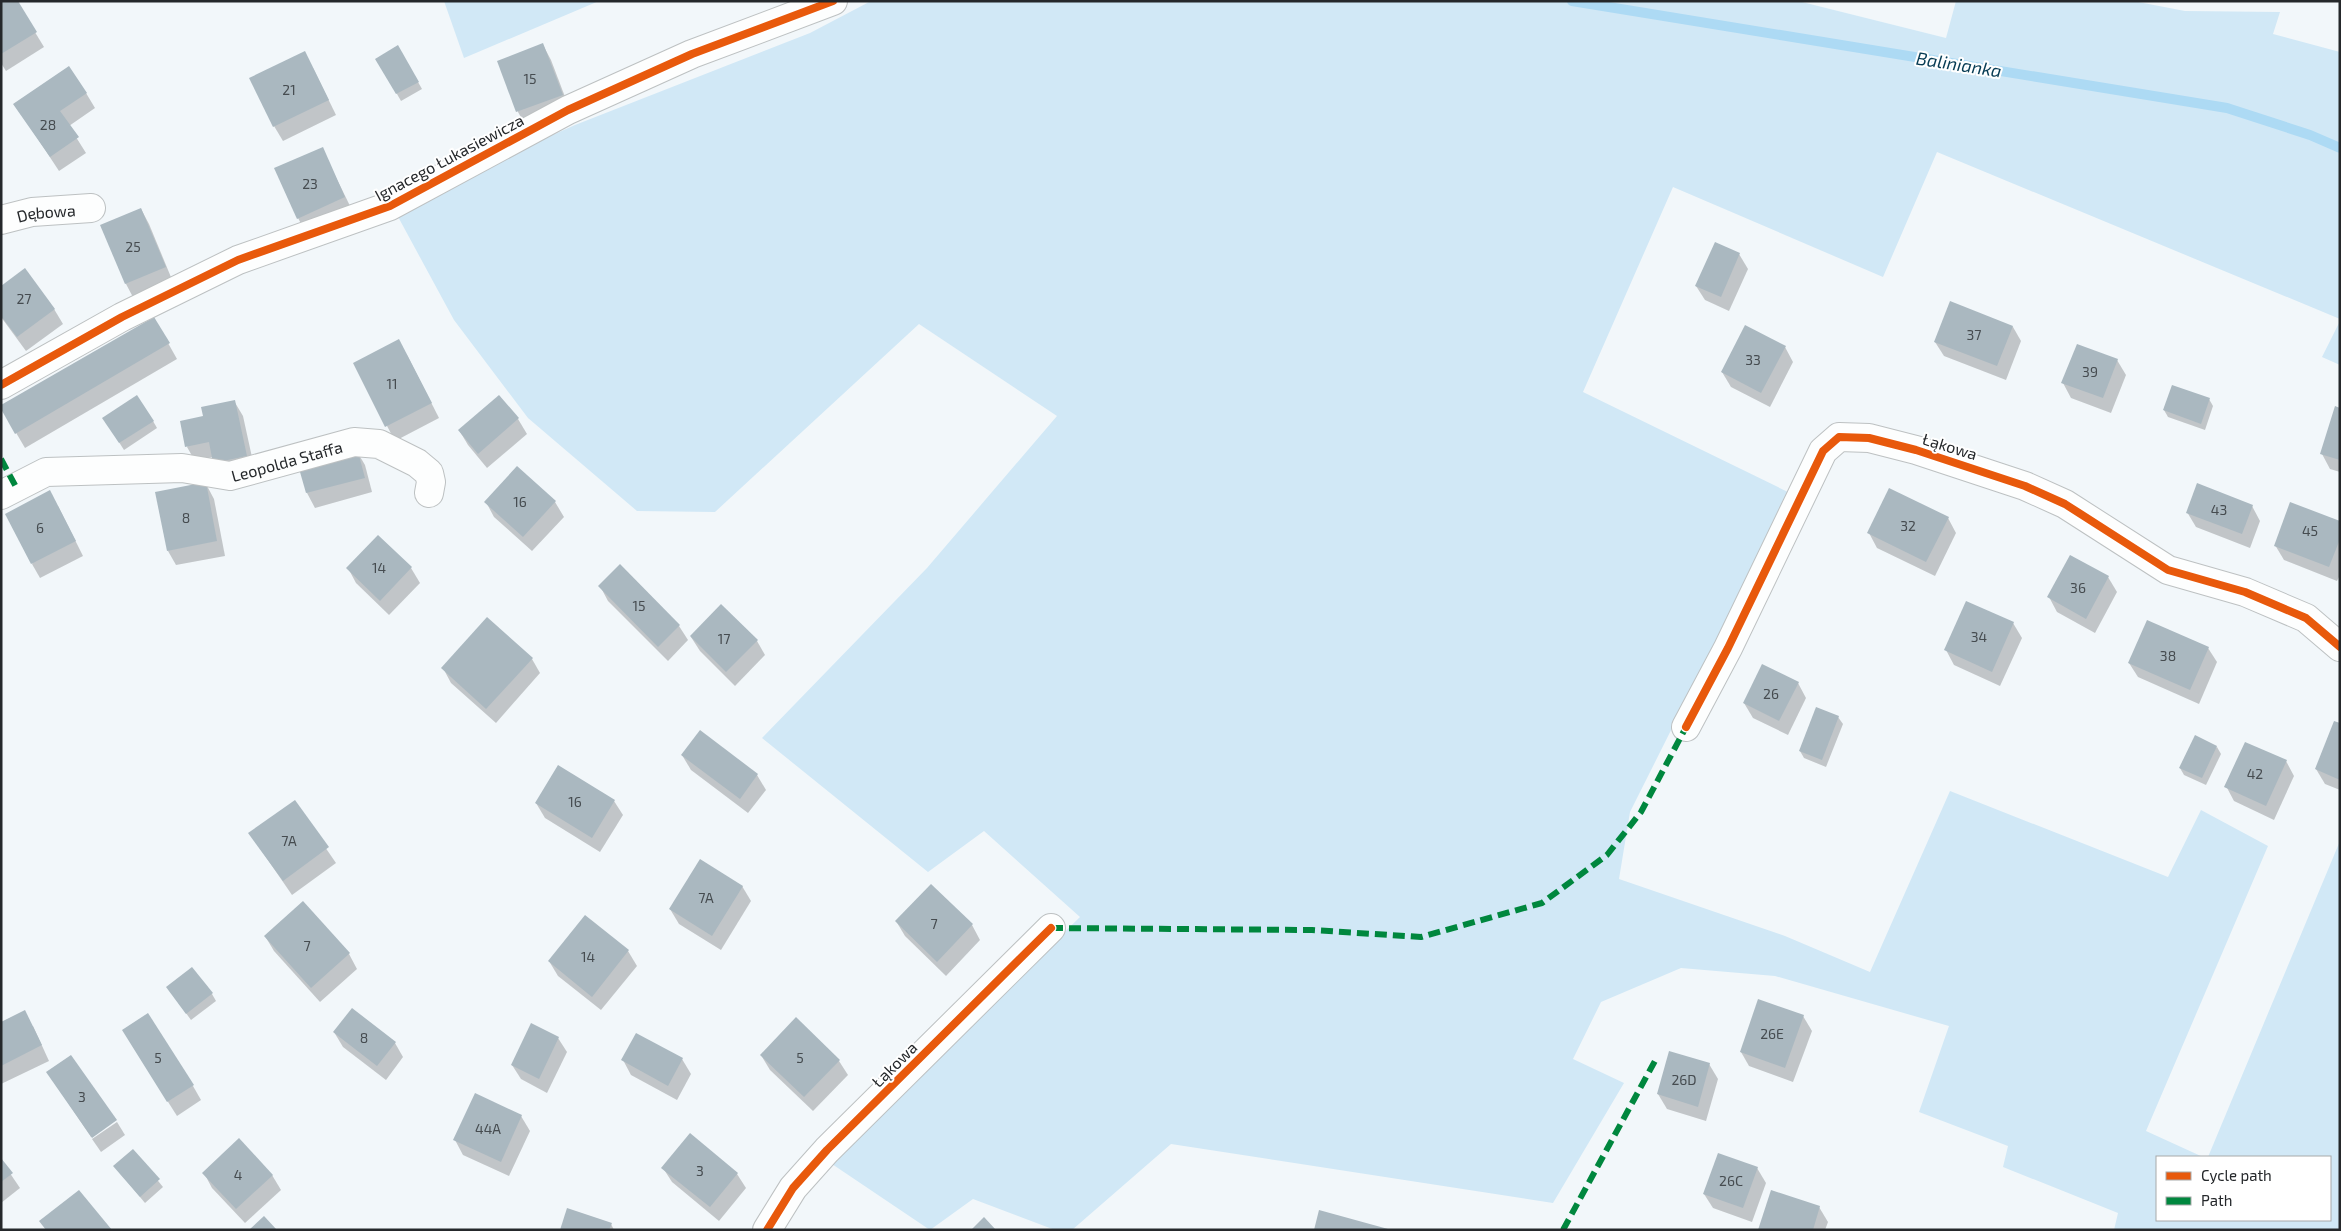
<svg xmlns="http://www.w3.org/2000/svg" width="2341" height="1231" font-family="'Exo 2',sans-serif">
  <rect width="100%" height="100%" fill="#f2f7fa"/>
  <g fill="#d1e8f6">
    <path d="M444,1H599L464,58Z"/>
    <path d="M871,1H1798L1946,38L1956,1H2133L2185,11L2280,12L2273,34L2340,52V319L1937,152L1883,277L1673,187L1583,392L1790,493L1630,812L1619,879L1785,936L1870,972L1950,791L2168,877L2201,810L2268,846L2146,1131L2203,1157H2157V1220H2330V1157H2208L2340,841V1230H2114L2118,1213L2003,1167L2008,1146L1919,1112L1949,1026L1775,976L1681,968L1601,1002L1573,1059L1624,1083L1553,1203L1171,1144L1072,1230H1055L973,1199L930,1230L829,1162L1080,917L984,831L928,872L762,738L927,568L1057,416L919,324L715,512L637,511L528,418L454,320L396,213L479,168L575,125L810,33Z"/>
    <path d="M2340,321V365L2322,357Z"/>
  </g>
  <g fill="#0003">
    <path d="M1,1H16L44,47L6,71L1,63Z"/>
    <path d="M543,45L551,60L570,110L526,126L518,112L499,61Z"/>
    <path d="M398,47L422,89L401,101L377,59Z"/>
    <path d="M313,68L336,115L283,141L274,126Z"/>
    <path d="M86,93L95,108L69,126L86,153L59,171L15,104Z"/>
    <path d="M322,149L353,212L306,233L298,218Z"/>
    <path d="M141,209L149,224L173,282L134,299L126,284L102,226Z"/>
    <path d="M1739,254L1748,269L1729,311L1705,300L1696,286Z"/>
    <path d="M1,288L54,309L63,324L26,351L1,317Z"/>
    <path d="M154,318L177,359L25,448L1,407Z"/>
    <path d="M2013,327L2021,341L2006,380L1944,356L1935,342Z"/>
    <path d="M1785,347L1793,362L1770,407L1731,387L1722,372Z"/>
    <path d="M407,355L439,418L395,441L387,426Z"/>
    <path d="M2117,360L2126,375L2111,413L2071,398L2063,383Z"/>
    <path d="M499,397L518,419L527,434L487,468L468,445L459,430Z"/>
    <path d="M2209,399L2213,406L2205,430L2168,417L2164,410Z"/>
    <path d="M234,401L243,416L255,471L214,463L213,457L195,461L187,447L205,417Z"/>
    <path d="M2340,409V472L2330,469L2322,454Z"/>
    <path d="M153,421L157,428L124,450L108,425Z"/>
    <path d="M356,450L365,465L372,492L315,508L307,493L299,466Z"/>
    <path d="M517,467L555,502L564,517L532,551L494,517L486,502Z"/>
    <path d="M206,484L214,499L225,556L176,565L168,551Z"/>
    <path d="M58,506L83,556L40,578L32,564Z"/>
    <path d="M2252,506L2260,521L2250,548L2196,527L2187,512Z"/>
    <path d="M1948,518L1956,533L1935,576L1877,548L1869,533Z"/>
    <path d="M2340,522V575L2337,581L2284,560L2275,545Z"/>
    <path d="M378,536L411,568L420,583L389,615L356,583L348,568Z"/>
    <path d="M2071,556L2108,577L2117,592L2095,633L2057,612L2049,597Z"/>
    <path d="M600,586L679,626L688,640L668,661L608,601Z"/>
    <path d="M2013,623L2022,638L2000,686L1954,665L1946,650Z"/>
    <path d="M691,637L757,641L765,655L735,686L700,651Z"/>
    <path d="M2208,648L2217,662L2199,704L2138,677L2129,663Z"/>
    <path d="M532,659L540,673L496,723L451,683L443,668Z"/>
    <path d="M1798,683L1806,698L1788,735L1753,718L1744,703Z"/>
    <path d="M1838,717L1843,724L1826,767L1804,758L1800,751Z"/>
    <path d="M2340,725V790L2325,784L2316,769Z"/>
    <path d="M700,732L757,775L766,790L748,813L691,770L682,755Z"/>
    <path d="M2217,747L2221,754L2206,785L2184,775L2180,768Z"/>
    <path d="M2286,761L2294,776L2274,820L2234,801L2226,786Z"/>
    <path d="M614,801L623,815L600,852L545,818L536,803Z"/>
    <path d="M294,802L336,863L292,895L250,834Z"/>
    <path d="M742,886L751,901L721,950L679,924L670,909Z"/>
    <path d="M896,921L972,925L980,940L946,976L905,936Z"/>
    <path d="M265,936L349,954L357,969L320,1002L274,951Z"/>
    <path d="M628,951L637,966L601,1010L558,976L549,961Z"/>
    <path d="M167,987L212,994L216,1001L191,1020Z"/>
    <path d="M1803,1016L1812,1031L1793,1082L1749,1066L1741,1052Z"/>
    <path d="M1,1023L33,1026L49,1061L1,1084Z"/>
    <path d="M334,1032L395,1043L403,1057L386,1080L343,1047Z"/>
    <path d="M558,1038L567,1052L547,1093L521,1079L512,1065Z"/>
    <path d="M132,1045L193,1086L201,1100L177,1116Z"/>
    <path d="M761,1055L839,1061L848,1075L813,1111L770,1070Z"/>
    <path d="M682,1059L691,1074L677,1100L631,1075L623,1060Z"/>
    <path d="M1709,1064L1718,1079L1706,1121L1667,1109L1658,1094Z"/>
    <path d="M48,1073L116,1119L91,1137Z"/>
    <path d="M521,1116L530,1131L509,1176L463,1155L455,1140Z"/>
    <path d="M117,1122L125,1135L101,1152L92,1139Z"/>
    <path d="M133,1150L163,1187L145,1203L115,1167Z"/>
    <path d="M1,1160L20,1188L1,1203Z"/>
    <path d="M663,1168L737,1174L746,1188L719,1221L672,1182Z"/>
    <path d="M1757,1168L1766,1183L1752,1222L1713,1208L1704,1194Z"/>
    <path d="M204,1173L272,1175L281,1190L245,1223L212,1188Z"/>
    <path d="M1819,1207L1828,1222L1825,1230H1760Z"/>
    <path d="M611,1224L614,1230H561Z"/>
  </g>
  <g fill="none" stroke-linecap="round" stroke-linejoin="round">
    <path stroke="#addaf4" stroke-width="10" d="M1572,1L2227,108L2310,135L2340,148"/>
  </g>
  <g fill="#aab8c0">
    <path d="M1,1H18L37,32L1,54Z"/>
    <path d="M543,43L563,95L516,112L497,61Z"/>
    <path d="M398,45L419,82L396,94L375,59Z"/>
    <path d="M305,51L329,100L273,127L249,78Z"/>
    <path d="M69,66L87,93L60,111L79,137L50,157L13,104Z"/>
    <path d="M323,147L345,197L297,219L274,168Z"/>
    <path d="M141,208L166,267L125,284L100,225Z"/>
    <path d="M1715,242L1740,253L1721,297L1695,286Z"/>
    <path d="M25,268L55,309L17,337L1,316V286Z"/>
    <path d="M1950,301L2013,326L1997,366L1934,342Z"/>
    <path d="M154,317L170,343L15,434L1,409V405Z"/>
    <path d="M1745,325L1786,346L1761,393L1721,372Z"/>
    <path d="M399,339L432,403L385,427L353,363Z"/>
    <path d="M2077,344L2118,359L2103,398L2061,383Z"/>
    <path d="M2172,385L2210,398L2201,424L2163,410Z"/>
    <path d="M137,395L154,421L119,443L102,418Z"/>
    <path d="M499,395L519,418L478,454L458,430Z"/>
    <path d="M235,400L247,456L213,463L209,442L185,447L180,421L203,416L201,407Z"/>
    <path d="M2335,406L2340,408V460L2320,454Z"/>
    <path d="M357,448L365,478L306,493L298,465Z"/>
    <path d="M517,466L556,501L523,537L484,502Z"/>
    <path d="M206,482L217,541L167,551L155,492Z"/>
    <path d="M2197,483L2253,505L2242,534L2186,513Z"/>
    <path d="M1889,488L1949,517L1926,562L1867,533Z"/>
    <path d="M50,490L76,541L31,564L5,514Z"/>
    <path d="M2290,502L2340,521V539L2329,567L2274,546Z"/>
    <path d="M378,535L412,567L380,601L346,568Z"/>
    <path d="M2070,555L2109,576L2086,619L2047,597Z"/>
    <path d="M620,564L680,625L658,647L598,586Z"/>
    <path d="M1966,601L2014,622L1992,672L1944,650Z"/>
    <path d="M721,604L758,640L726,672L690,636Z"/>
    <path d="M487,617L533,658L486,709L441,668Z"/>
    <path d="M2147,620L2209,647L2190,690L2128,663Z"/>
    <path d="M1762,664L1799,682L1779,721L1743,703Z"/>
    <path d="M1816,707L1839,716L1822,760L1799,751Z"/>
    <path d="M2334,721L2340,723V780L2315,769Z"/>
    <path d="M700,730L758,774L740,799L681,755Z"/>
    <path d="M2195,735L2217,746L2202,778L2179,768Z"/>
    <path d="M2245,742L2287,760L2266,806L2224,787Z"/>
    <path d="M558,765L615,800L592,838L535,803Z"/>
    <path d="M295,800L329,847L283,881L248,833Z"/>
    <path d="M700,859L743,886L712,936L669,909Z"/>
    <path d="M931,884L973,924L937,962L895,921Z"/>
    <path d="M303,901L350,953L311,988L264,936Z"/>
    <path d="M585,915L629,950L592,997L548,961Z"/>
    <path d="M192,967L213,993L186,1014L166,987Z"/>
    <path d="M1758,999L1804,1015L1785,1068L1740,1052Z"/>
    <path d="M352,1008L396,1042L377,1066L333,1032Z"/>
    <path d="M25,1010L42,1045L1,1066V1022Z"/>
    <path d="M148,1013L194,1085L167,1102L122,1030Z"/>
    <path d="M796,1017L840,1060L804,1097L760,1055Z"/>
    <path d="M531,1023L559,1037L539,1079L511,1065Z"/>
    <path d="M636,1033L683,1058L668,1086L621,1060Z"/>
    <path d="M1669,1051L1710,1063L1698,1107L1657,1094Z"/>
    <path d="M71,1055L117,1120L92,1138L46,1072Z"/>
    <path d="M475,1093L522,1115L501,1162L453,1140Z"/>
    <path d="M690,1133L738,1173L710,1207L661,1168Z"/>
    <path d="M239,1138L273,1175L236,1209L202,1173Z"/>
    <path d="M133,1149L160,1179L140,1197L113,1166Z"/>
    <path d="M1718,1153L1758,1167L1743,1208L1703,1194Z"/>
    <path d="M1,1158L13,1173L1,1182Z"/>
    <path d="M79,1190L112,1230H46L39,1221Z"/>
    <path d="M1771,1190L1820,1206L1813,1230H1758Z"/>
    <path d="M567,1208L612,1223L609,1230H560Z"/>
    <path d="M1319,1210L1388,1229V1230H1314Z"/>
    <path d="M264,1216L277,1230H249Z"/>
    <path d="M984,1217L996,1230H971Z"/>
  </g>
  <g fill="none" stroke-linecap="round" stroke-linejoin="round">
    <defs>
      <g id="minor">
        <path id="s1" d="M1,220L32,212L91,208"/>
        <path d="M1,385L122,317L238,260L390,206L568,110L692,54L833,1"/>
        <path id="s2" d="M1,495L46,472L182,468L230,476L354,442L379,444L417,463L429,473L431,482L429,493"/>
        <path d="M1686,727L1728,648L1823,451L1839,437L1869,438L1916,450L2025,486L2065,504L2168,570L2245,592L2306,618L2340,647"/>
        <path d="M767,1230L793,1188L827,1150L1051,928"/>
      </g>
    </defs>
    <use href="#minor" stroke="#bdc1c2" stroke-width="30"/>
    <use href="#minor" stroke="#fdfefe" stroke-width="28"/>
    <g stroke="#00873e" stroke-width="6" stroke-dasharray="12 6" stroke-linecap="butt">
      <path d="M1,459L16,487"/>
      <path d="M1051,928L1312,930L1421,937L1542,903L1607,855L1641,812L1686,727"/>
      <path d="M1563,1230L1656,1059"/>
    </g>
    <defs>
      <g id="cycleway">
        <path d="M1,385L122,317L238,260L390,206L568,110L692,54L833,1"/>
        <path d="M1686,727L1728,648L1823,451L1839,437L1869,438L1916,450L2025,486L2065,504L2168,570L2245,592L2306,618L2340,647"/>
        <path d="M767,1230L793,1188L827,1150L1051,928"/>
      </g>
    </defs>
    <use href="#cycleway" stroke="#fff" stroke-width="11"/>
    <use href="#cycleway" stroke="#e8590c" stroke-width="8"/>
  </g>
  <g text-anchor="middle" dominant-baseline="central" stroke-width="4" stroke-linejoin="round" paint-order="stroke">
    <g font-size="14" fill="#464c50">
      <text x="530" y="78">15</text>
      <text x="289" y="89">21</text>
      <text x="48" y="124">28</text>
      <text x="310" y="183">23</text>
      <text x="133" y="246">25</text>
      <text x="24" y="298">27</text>
      <text x="1974" y="334">37</text>
      <text x="1753" y="359">33</text>
      <text x="2090" y="371">39</text>
      <text x="392" y="383">11</text>
      <text x="520" y="501">16</text>
      <text x="2219" y="509">43</text>
      <text x="186" y="517">8</text>
      <text x="1908" y="525">32</text>
      <text x="40" y="527">6</text>
      <text x="2310" y="530">45</text>
      <text x="379" y="567">14</text>
      <text x="2078" y="587">36</text>
      <text x="639" y="605">15</text>
      <text x="1979" y="636">34</text>
      <text x="724" y="638">17</text>
      <text x="2168" y="655">38</text>
      <text x="1771" y="693">26</text>
      <text x="2255" y="773">42</text>
      <text x="575" y="801">16</text>
      <text x="289" y="840">7A</text>
      <text x="706" y="897">7A</text>
      <text x="934" y="923">7</text>
      <text x="307" y="945">7</text>
      <text x="588" y="956">14</text>
      <text x="1772" y="1033">26E</text>
      <text x="364" y="1037">8</text>
      <text x="158" y="1057">5</text>
      <text x="800" y="1057">5</text>
      <text x="1684" y="1079">26D</text>
      <text x="82" y="1096">3</text>
      <text x="488" y="1128">44A</text>
      <text x="700" y="1170">3</text>
      <text x="238" y="1174">4</text>
      <text x="1731" y="1180">26C</text>
    </g>
    <g font-size="16" fill="#25282b" stroke="#fff">
      <text transform="translate(449 157) rotate(-28)">Ignacego Łukasiewicza</text>
      <text stroke="none"><textPath href="#s1" startOffset="46">Dębowa</textPath></text>
      <text transform="translate(1950 446) rotate(17)">Łąkowa</text>
      <text stroke="none"><textPath href="#s2" startOffset="294">Leopolda Staffa</textPath></text>
      <text transform="translate(894 1064) rotate(-45)">Łąkowa</text>
    </g>
    <g font-size="18" font-style="italic" fill="#073c54" stroke="#fff">
      <text transform="translate(1959 64) rotate(9)">Balinianka</text>
    </g>
  </g>
  <rect width="2341" height="1231" fill="none" stroke="#25282b" stroke-width="5"/>
  <rect x="2156" y="1156" width="175" height="65" fill="#ffffff" stroke="#a8a9aa"/>
  <rect x="2166" y="1172" width="25" height="8" fill="#e8590c" stroke="#a8a9aa"/>
  <text x="2201" y="1181" font-size="15" fill="#25282b">Cycle path</text>
  <rect x="2166" y="1197" width="25" height="8" fill="#00873e" stroke="#a8a9aa"/>
  <text x="2201" y="1206" font-size="15" fill="#25282b">Path</text>
</svg>
